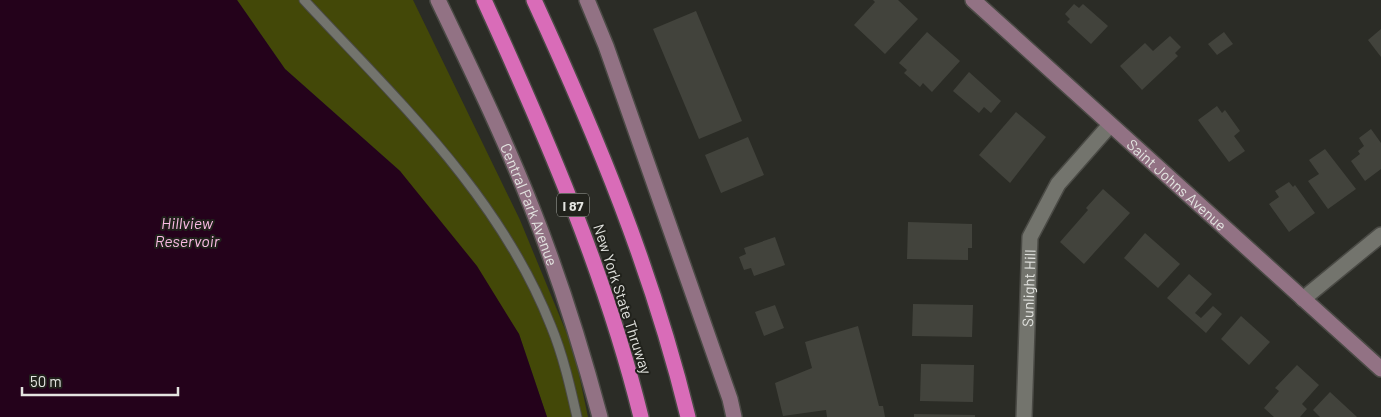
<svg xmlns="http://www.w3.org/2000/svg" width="1381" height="417" font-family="Barlow,sans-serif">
  <rect width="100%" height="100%" fill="#2b2c26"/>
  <path fill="#434808" d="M237,0H413L520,220L574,351L588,417H547L519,334L400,171L285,69Z"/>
  <path fill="#24021b" d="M0,0H237L285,69L400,171L477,266L519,334L547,417H0Z"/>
  <g fill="#42433c">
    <path d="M873,0H898L918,19L885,54L854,25L875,2Z"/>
    <path d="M1074,4L1079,8L1083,4L1108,26L1091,44L1067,22L1070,19L1065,14Z"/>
    <path d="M696,11L742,121L699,139L653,29Z"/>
    <path d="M1381,29V57L1368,40Z"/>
    <path d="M927,32L960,61L932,92L923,83L920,87L904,73L907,70L899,63Z"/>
    <path d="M1224,32L1233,44L1217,55L1208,44Z"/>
    <path d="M1170,36L1181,47L1175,53L1178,56L1142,90L1120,66L1145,43L1153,51Z"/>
    <path d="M969,72L1001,101L991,113L984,107L979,113L953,91Z"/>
    <path d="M1217,106L1222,113L1225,110L1240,131L1234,136L1245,151L1229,162L1198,120Z"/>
    <path d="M1016,112L1046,137L1010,183L979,155Z"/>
    <path d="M1371,129L1381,143V169L1365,181L1351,161L1360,154L1358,151L1364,146L1359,138Z"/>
    <path d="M748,137L764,175L721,193L705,155Z"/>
    <path d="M1325,149L1356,189L1328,209L1308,181L1319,174L1309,160Z"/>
    <path d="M1289,182L1293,187L1295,185L1315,213L1289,232L1269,204L1279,197L1275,191Z"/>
    <path d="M1103,189L1130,213L1084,264L1060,242L1088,210L1086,208Z"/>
    <path d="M908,222L972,224V248H968V260L907,259Z"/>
    <path d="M1145,233L1180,264L1158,288L1124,258Z"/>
    <path d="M775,237L785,265L754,276L751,268L744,270L739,257L746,254L744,248Z"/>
    <path d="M1189,274L1212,294L1195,313L1201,318L1213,306L1222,314L1206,333L1167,298Z"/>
    <path d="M913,304L973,305L972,337L912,336Z"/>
    <path d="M775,305L784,328L764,336L755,312Z"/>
    <path d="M1241,316L1270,342L1249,365L1221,339Z"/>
    <path d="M858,326L879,406H883L885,417H827L826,410L783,416L775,383L812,368L805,342Z"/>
    <path d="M921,364L974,365L973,402L920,401Z"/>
    <path d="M1297,365L1319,385L1302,404L1307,409L1300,417H1274L1264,408L1279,391L1275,388Z"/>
    <path d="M1330,392L1357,417H1320L1313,410Z"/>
    <path d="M914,414L975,415V417H914Z"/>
  </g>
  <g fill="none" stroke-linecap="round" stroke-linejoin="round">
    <defs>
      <path id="lane" d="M304,0C397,100 500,196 551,326C563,355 570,386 577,417"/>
      <g id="street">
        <path d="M1303,299L1381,235"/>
        <path id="s1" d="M1024,417L1030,237L1058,184L1110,125"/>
      </g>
      <g id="secondary">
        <path id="s2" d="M438,0C471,69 504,137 532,208C559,276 581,346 600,417"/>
        <path d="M587,0L606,46L730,399L734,417"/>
        <path id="s3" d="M973,0L1381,369"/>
      </g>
      <g id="highway">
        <path d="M484,0C546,136 605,272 641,417"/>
        <path d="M534,0C597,137 652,270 688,417"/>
      </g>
    </defs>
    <use href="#lane" stroke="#4a4a45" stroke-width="11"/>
    <use href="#street" stroke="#4a4a45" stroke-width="18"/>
    <use href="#secondary" stroke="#4a4a45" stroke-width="18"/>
    <use href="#highway" stroke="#4a4a45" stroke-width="18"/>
    <use href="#lane" stroke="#73746d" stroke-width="9"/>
    <use href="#street" stroke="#73746d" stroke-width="15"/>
    <use href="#secondary" stroke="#927284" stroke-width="15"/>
    <use href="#highway" stroke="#d96cb8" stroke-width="15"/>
  </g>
  <g text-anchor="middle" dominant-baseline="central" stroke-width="4" stroke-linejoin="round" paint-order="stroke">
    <rect fill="#21221c" stroke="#a9aaa5" stroke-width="1" x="557" y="193.5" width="32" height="23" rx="4"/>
    <g font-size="14" font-weight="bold" fill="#e3e4e0">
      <text x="573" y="205">I 87</text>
    </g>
    <g font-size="15" fill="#e3e4e0" stroke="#21221c">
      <text stroke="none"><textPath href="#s3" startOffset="275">Saint Johns Avenue</textPath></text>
      <text stroke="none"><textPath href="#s2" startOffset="224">Central Park Avenue</textPath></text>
      <text stroke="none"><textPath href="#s1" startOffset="129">Sunlight Hill</textPath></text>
      <text transform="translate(623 299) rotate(72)">New York State Thruway</text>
    </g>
    <g font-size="16" font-style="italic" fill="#f9bae3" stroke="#21221c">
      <text x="187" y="222">Hillview<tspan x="187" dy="18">Reservoir</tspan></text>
    </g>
  </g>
  <path d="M22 387v8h156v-8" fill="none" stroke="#e3e4e0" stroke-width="2.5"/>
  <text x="30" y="387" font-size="15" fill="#e3e4e0" stroke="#21221c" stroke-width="4" paint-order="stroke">50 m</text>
</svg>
